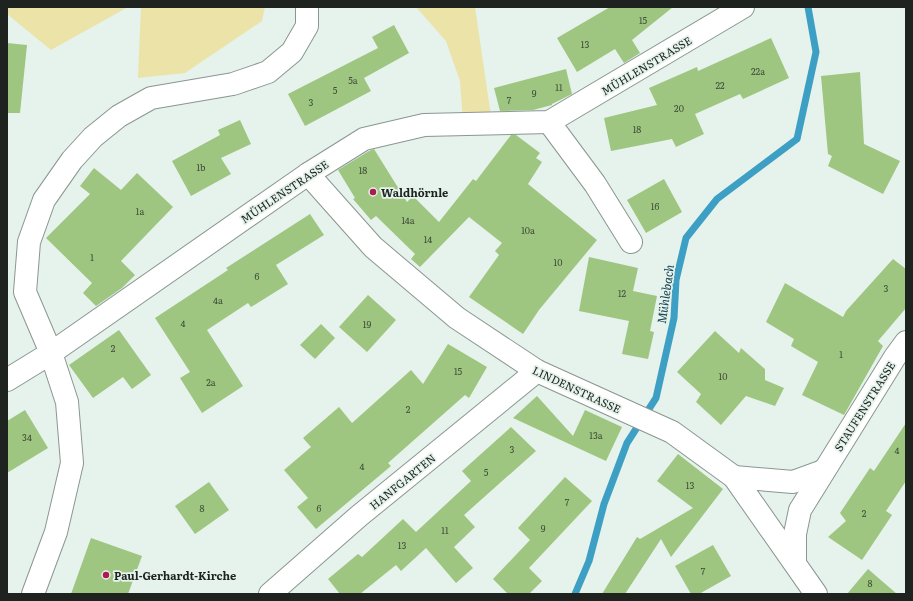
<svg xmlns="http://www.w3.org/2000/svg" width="913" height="601" font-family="Literata,serif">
  <rect width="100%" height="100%" fill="#e5f3ec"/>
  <g fill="#ece3a8">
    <path d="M7,7H128L51,50L7,14Z"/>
    <path d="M141,7H265L262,21L185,73L138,78Z"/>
    <path d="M416,7H475L492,123H463L460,81L446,41Z"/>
  </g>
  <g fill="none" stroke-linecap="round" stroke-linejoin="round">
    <path stroke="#3e9fc4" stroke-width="7" d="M575,594L589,561L604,504L627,443L656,398L674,318L676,280L686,238L717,199L797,139L816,52L808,7"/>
  </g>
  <g fill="#9ec680">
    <path d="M610,7H673L632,40L640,53L624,63L615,49L577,72L557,38Z"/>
    <path d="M394,25L409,53L364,78L371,91L305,126L288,94L378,48L372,37Z"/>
    <path d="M771,38L789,78L743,99L740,94L695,114L704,134L676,147L672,139L611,151L604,118L657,105L649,88L697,67L698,71Z"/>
    <path d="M7,43L27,45L20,113H7Z"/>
    <path d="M566,69L572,94L552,104V105L533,110L500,111L494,88Z"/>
    <path d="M860,72L864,144L900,161L883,194L828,166L832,156L828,154L821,76Z"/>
    <path d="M240,120L251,144L221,158L231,174L191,196L172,161L220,135L218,130Z"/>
    <path d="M511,135H516L540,153L536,158L542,162L528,184L597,240L539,310L523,334L469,297L499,255L495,251L502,243L469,217L420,267L411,259L415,254L376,216L371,220L353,199L355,198L338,170L369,151L374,149L407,202L413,196L439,222L473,179L476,181Z"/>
    <path d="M94,168L121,190L137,173L173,207L121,261L135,275L122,288L96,306L83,293L92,283L46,238L90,194L80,186Z"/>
    <path d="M664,179L682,212L646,233L627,200Z"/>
    <path d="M310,214L324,235L276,265L288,284L251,307L248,303L207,330L243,386L202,413L180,378L190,372L155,318L228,270L226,268Z"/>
    <path d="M589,257L638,268L633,291L657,296L650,331L654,332L648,359L622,354L629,321L579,311Z"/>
    <path d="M893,259L906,269V308L878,341L883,346L844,415L802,395L818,362L791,346L794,339L766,322L785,283L843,317L846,311Z"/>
    <path d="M368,295L396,320L367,352L339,327Z"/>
    <path d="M321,324L335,338L315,359L300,345Z"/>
    <path d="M119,330L151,375L132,389L123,377L93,398L69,365Z"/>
    <path d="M715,331L739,353L741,348L765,369V380L784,388L775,406L746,396L721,425L696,402L701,394L677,372Z"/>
    <path d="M448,344L487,367L469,398L465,395L388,463L391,466L316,529L297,507L308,498L284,470L311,447L303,438L339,407L352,423L411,370L423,384Z"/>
    <path d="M537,396L573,436L585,410L622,427L606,461L513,418Z"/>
    <path d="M25,410L48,448L7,473V421Z"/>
    <path d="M906,423V481L886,511L892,515L862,560L828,537L846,521L840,513L870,468L874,471Z"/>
    <path d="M511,427L536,451L464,515L475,527L454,547L473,568L456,583L426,548L401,571L396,565L360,594H340L328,579L358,554L362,557L403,519L416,532L471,481L462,471Z"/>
    <path d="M678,454L723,489L671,557L661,539L625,594H602L637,537L640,539L693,508L657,481Z"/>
    <path d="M565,477L592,501L529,568L542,581L529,594H508L493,579L530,540L518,528Z"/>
    <path d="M209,482L229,510L195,534L175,506Z"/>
    <path d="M91,538L142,556L128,594H71Z"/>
    <path d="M713,545L731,576L699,594H691L675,566Z"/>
    <path d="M868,569L897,594H847Z"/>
  </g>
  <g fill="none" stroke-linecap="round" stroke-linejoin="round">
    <defs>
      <g id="street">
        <path d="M549,122L595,184L631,242"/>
        <path d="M308,174L373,247L457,318L537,371L672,432L734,477L816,594"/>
        <path d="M7,380L51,353L308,174L364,139L424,125L549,122L743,7"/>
        <path d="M734,477L793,482L823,471"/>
        <path d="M795,563V534L800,510L895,357L906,342"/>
        <path d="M270,594L359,516L537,371"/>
      </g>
      <path id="secondary" d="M33,594L56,532L72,463L67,402L51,353L25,292L29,242L44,200L72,160L93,137L119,116L151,98L233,84L268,72L292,52L307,26V7"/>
    </defs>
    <use href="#street" stroke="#8a9791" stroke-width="24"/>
    <use href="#secondary" stroke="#8a9791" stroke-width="24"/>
    <use href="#street" stroke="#fff" stroke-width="22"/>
    <use href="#secondary" stroke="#fff" stroke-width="22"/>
  </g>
  <g fill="#ab1a50" stroke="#e5f3ec" stroke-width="1.5">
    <circle cx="373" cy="192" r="4"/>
    <circle cx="106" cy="575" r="4"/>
  </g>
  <g text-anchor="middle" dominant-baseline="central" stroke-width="3.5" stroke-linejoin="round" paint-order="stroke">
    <g font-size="9" fill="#3e4c38">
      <text x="643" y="20">15</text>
      <text x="585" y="44">13</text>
      <text x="758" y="71">22a</text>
      <text x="353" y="80">5a</text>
      <text x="720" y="85">22</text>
      <text x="559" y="87">11</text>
      <text x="335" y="90">5</text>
      <text x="534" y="93">9</text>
      <text x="509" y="100">7</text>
      <text x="311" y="102">3</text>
      <text x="679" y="108">20</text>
      <text x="637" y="129">18</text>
      <text x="201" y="167">1b</text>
      <text x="363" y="170">18</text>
      <text x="655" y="206">16</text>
      <text x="140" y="211">1a</text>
      <text x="408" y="220">14a</text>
      <text x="528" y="230">10a</text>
      <text x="428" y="239">14</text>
      <text x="92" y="257">1</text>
      <text x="558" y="262">10</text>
      <text x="257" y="276">6</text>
      <text x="886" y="288">3</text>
      <text x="622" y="293">12</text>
      <text x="218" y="300">4a</text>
      <text x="183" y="323">4</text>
      <text x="367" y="324">19</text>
      <text x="113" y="348">2</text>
      <text x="841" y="354">1</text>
      <text x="458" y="371">15</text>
      <text x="723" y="376">10</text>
      <text x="211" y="382">2a</text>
      <text x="408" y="409">2</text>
      <text x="596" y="435">13a</text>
      <text x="27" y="437">34</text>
      <text x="512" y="449">3</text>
      <text x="897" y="450">4</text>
      <text x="362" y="466">4</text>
      <text x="486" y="472">5</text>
      <text x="690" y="485">13</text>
      <text x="567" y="502">7</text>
      <text x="202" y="508">8</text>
      <text x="319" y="508">6</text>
      <text x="864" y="513">2</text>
      <text x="543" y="528">9</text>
      <text x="445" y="530">11</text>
      <text x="402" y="545">13</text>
      <text x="703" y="571">7</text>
      <text x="870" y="583">8</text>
    </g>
    <g font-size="11" fill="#1e2320" stroke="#e5f3ec">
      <text transform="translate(646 65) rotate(-31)">MÜHLENSTRASSE</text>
      <text transform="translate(284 191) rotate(-34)">MÜHLENSTRASSE</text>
      <text transform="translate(577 389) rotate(25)">LINDENSTRASSE</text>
      <text transform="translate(864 406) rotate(-58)">STAUFENSTRASSE</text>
      <text transform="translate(402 481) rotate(-39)">HANFGARTEN</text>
    </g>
    <g font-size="11" font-weight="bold" fill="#1e2320" stroke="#e5f3ec" text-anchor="start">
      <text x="381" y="192">Waldhörnle</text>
      <text x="114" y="575">Paul-Gerhardt-Kirche</text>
    </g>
    <g font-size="12" font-style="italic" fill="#194353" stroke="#e5f3ec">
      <text transform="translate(665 294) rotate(-82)">Mühlebach</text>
    </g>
  </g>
  <rect width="913" height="601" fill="none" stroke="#1e2320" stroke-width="16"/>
</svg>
